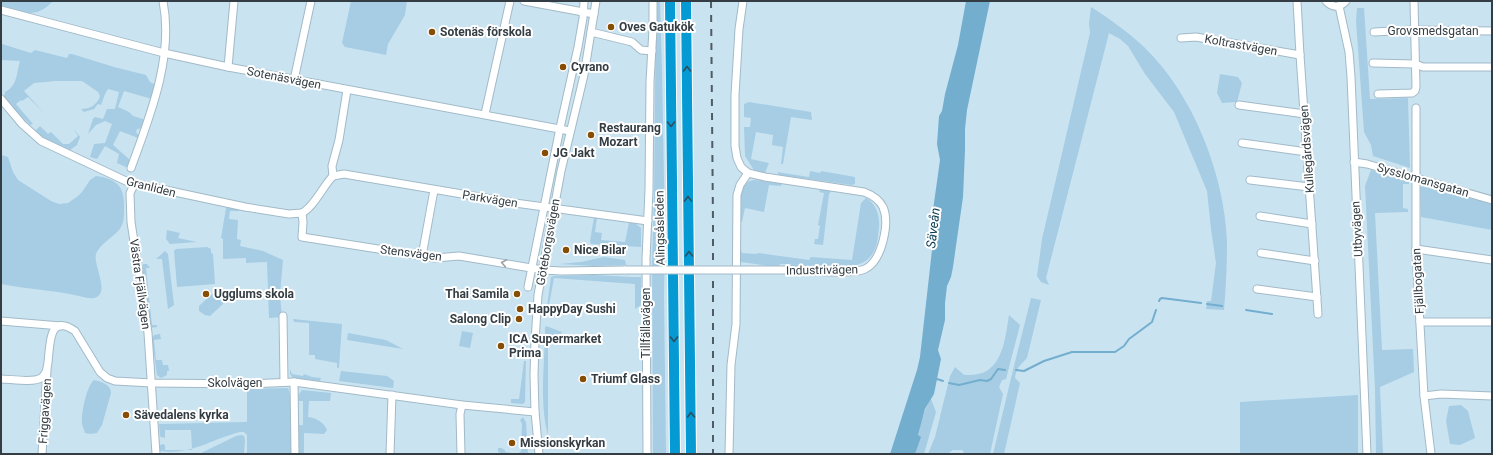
<svg xmlns="http://www.w3.org/2000/svg" width="1493" height="455" font-family="Roboto,sans-serif">
  <rect width="100%" height="100%" fill="#cae3f1"/>
  <g fill="#a6cde4">
    <path d="M1,1H53C35,20 24,12 1,6Z"/>
    <path d="M351,1H407L405,15L388,44L386,55L345,47L342,43Z"/>
    <path d="M656,1H660L662,72L665,235L664,296L666,454H653L652,264L654,195Z"/>
    <path d="M1091,7C1110,19 1128,32 1144,47C1193,94 1224,173 1227,241C1227,264 1226,287 1224,310L1206,309L1207,301H1211L1216,263L1211,229L1207,191L1174,112L1145,74L1128,46L1120,39L1109,33L1046,278L1049,285L1041,282L1037,276L1042,239L1090,33L1089,23Z"/>
    <path d="M1357,8H1364L1370,99L1408,98L1410,168L1373,156L1371,145L1364,132L1356,21Z"/>
    <path d="M2,44L31,53L35,50L67,58L69,54H72L114,67L146,75L150,82L156,85L152,99L124,91L118,107L129,112L133,116L146,120C144,126 143,129 137,129L136,132L139,136L138,138L120,131L113,145L130,160L128,168L117,163L119,154L105,146L97,159L90,157L94,144L105,143L112,124L105,121L96,125L88,134L93,119L95,117L103,119L107,109H115L119,92L108,89L105,94L101,105L98,104L94,109L84,112L81,109C90,109 97,105 100,96L98,92L82,81H56L34,83L24,91L45,114L28,97L22,101L21,100L16,104L33,124L30,125L5,100L7,99L4,97L5,92C18,85 16,74 20,61L1,60Z"/>
    <path d="M1220,74L1238,77L1242,83L1237,102L1222,103L1217,93Z"/>
    <path d="M749,102L811,112L812,120L791,117L783,164H781L783,147L772,145L773,135L756,132L751,159L769,163L765,173L754,170L745,156L744,127H750L751,118L744,117V104Z"/>
    <path d="M40,126L48,134L51,132L63,144H69L78,136L73,128L80,137L77,145L70,150L42,138L43,136H41V135L40,136L35,131Z"/>
    <path d="M1,155L8,157L13,172L18,180L51,201L59,204L68,203L78,196L82,192L90,180L96,176C119,179 125,188 124,210C124,217 124,224 119,230C113,237 99,245 96,254C93,265 109,290 97,297C91,300 85,297 79,296C53,290 27,289 1,284Z"/>
    <path d="M1371,170L1409,180V184H1403V208L1408,209V212L1375,213L1382,350L1413,349L1414,372L1380,387L1383,454H1376L1375,389L1365,186Z"/>
    <path d="M810,171L820,173L821,171L855,177V184L852,185L779,175L777,172L809,177Z"/>
    <path d="M754,180L782,183L781,186L769,185L764,212L745,208L742,222H741C741,208 735,183 754,180Z"/>
    <path d="M1425,184L1492,204V230L1421,217L1420,188Z"/>
    <path d="M821,188L831,191L829,194L823,245L814,244L815,239H818L820,226L818,225L824,193L819,192Z"/>
    <path d="M866,198C876,203 880,216 879,227C878,234 878,244 874,251C873,254 868,260 864,262C849,271 810,267 791,267V264H780L779,266H769L741,262L740,259L742,249V253L756,254L758,253L809,260L811,257L852,260L861,203Z"/>
    <path d="M226,208H238L239,211H230L229,219L238,220L237,239L241,240L240,246L263,251L283,260L280,295L282,317L269,318L267,262L246,263V258L223,259V239L221,238Z"/>
    <path d="M594,217L597,218L595,232L602,233L601,240L625,242L629,222L635,223L641,228V247L591,244L590,241Z"/>
    <path d="M167,230L180,233L178,238L197,242L170,244L166,239Z"/>
    <path d="M207,247L211,249V253L213,254L215,284L177,287L174,251L176,249Z"/>
    <path d="M165,251L168,254L174,305L168,309L162,259H156Z"/>
    <path d="M604,257L625,260L626,265L594,266L559,264L581,262Z"/>
    <path d="M143,264H147L150,268H146L152,325H157V327L150,328L142,269Z"/>
    <path d="M593,275L633,277H641V305L635,309V284L554,278L548,311L553,312L551,314L547,315L546,313L551,277L554,276Z"/>
    <path d="M215,291L223,296V304L210,316L205,315L199,311V306Z"/>
    <path d="M1031,298L1041,300L1027,358C1020,366 1017,366 1015,378L1020,383L1004,454H993L1012,374Z"/>
    <path d="M1009,315L1020,325L1006,379L1002,380L999,387L1003,394L990,454H965L962,450H953L947,454H928L935,437L950,376L955,367L964,375C971,375 981,375 988,370C1004,359 1006,333 1009,315Z"/>
    <path d="M293,319L342,324L339,368H337V363L315,359V355H309V323L294,322Z"/>
    <path d="M546,326L562,332L559,337L548,338V435C539,401 545,363 545,328Z"/>
    <path d="M462,331L473,333L470,348L459,346Z"/>
    <path d="M348,333L386,340L403,349L347,340Z"/>
    <path d="M160,334L161,339L154,340L156,360H162L163,365H168L169,371H167V375L161,378L157,375L152,339L154,335Z"/>
    <path d="M524,361H526L525,402L523,404L511,403V399H519Z"/>
    <path d="M290,369L292,374L303,376L304,374L312,377L321,378L320,381L293,378L290,374Z"/>
    <path d="M341,371L387,376L394,381L393,388L339,381Z"/>
    <path d="M94,380C101,382 111,384 111,393L102,425L97,433L91,434L85,433C84,430 83,427 82,424C81,414 86,387 94,380Z"/>
    <path d="M288,388L291,398V454H247V435L244,432H240C211,439 193,455 160,451V445L163,444L165,445V450H192L191,430H165V438L161,437L160,436L159,424L247,422V389Z"/>
    <path d="M302,390L331,393L330,401H309L308,417C316,418 324,422 327,430L324,434L304,433V454H299L297,425H303V401H297L299,394Z"/>
    <path d="M1358,395V454H1240V402Z"/>
    <path d="M931,399L936,412L924,454H915C918,435 921,415 931,399Z"/>
    <path d="M1461,405L1468,411L1475,438L1460,445L1450,444L1446,421L1449,406Z"/>
    <path d="M523,417L526,422L528,454H503L498,452V448H501L505,450V452L518,454L521,451L522,424L520,420Z"/>
    <path d="M241,435L244,436L245,440L244,454H199L236,436Z"/>
  </g>
  <path fill="#73aecf" d="M966,1H990L967,110L965,129V150L963,197L953,267L951,277L947,286L945,303V320L938,350L941,359L934,394L925,409L918,435L921,437L915,454H890L917,370L920,357L932,250L933,210L940,160L937,144L939,116L942,111L945,94L958,45Z"/>
  <g fill="none" stroke-linecap="round" stroke-linejoin="round">
    <g stroke="#73aecf" stroke-width="2">
      <path d="M1159,301L1160,299L1162,298L1201,303"/>
      <path d="M1207,304L1222,306"/>
      <path d="M1246,310L1272,314"/>
      <path d="M1016,370L1024,371L1044,361L1072,352H1115L1124,346L1129,339L1152,322L1156,310"/>
      <path d="M934,378L943,381"/>
      <path d="M949,383L959,385L980,380L987,381L991,379L998,369L1005,370"/>
    </g>
    <defs>
      <g id="minor">
        <path d="M524,1L594,14"/>
        <path d="M743,1L739,29L735,95V146L737,158L741,167L748,173L765,177L864,192C872,195 879,199 883,207C890,223 882,261 865,269C853,275 804,270 788,270"/>
        <path d="M1297,1L1300,55L1318,314"/>
        <path d="M1326,1C1332,8 1340,8 1346,1"/>
        <path d="M1339,6L1349,52L1351,77L1367,454"/>
        <path d="M1,10L164,53L228,67L570,131"/>
        <path d="M591,32L632,42L641,50L652,51"/>
        <path d="M1374,32L1413,30L1492,31"/>
        <path d="M1181,38L1196,37L1300,55"/>
        <path d="M1373,63L1415,64L1423,67H1492"/>
        <path d="M228,67L234,1"/>
        <path d="M294,80L311,1"/>
        <path d="M347,90L339,140L332,166L333,176C323,186 314,207 302,213L303,222L302,237L435,258L459,256L543,270L562,271L626,270"/>
        <path d="M1378,94L1412,93L1415,91L1416,87L1414,1"/>
        <path d="M1,99L22,124L41,141L128,182L245,207L289,214L302,213"/>
        <path d="M1239,105L1305,114"/>
        <path d="M1416,108V253L1424,396L1431,454"/>
        <path d="M485,114L510,1"/>
        <path d="M1242,143L1307,152"/>
        <path d="M1354,162L1367,164L1492,200"/>
        <path d="M131,168C150,116 174,57 163,1"/>
        <path d="M333,176L344,174L515,203L648,221"/>
        <path d="M1250,180L1309,187"/>
        <path d="M134,185L130,193L131,222L148,333L156,454"/>
        <path d="M1260,216L1312,224"/>
        <path d="M1416,249L1492,260"/>
        <path d="M1261,253L1315,261"/>
        <path d="M422,256L434,190"/>
        <path d="M528,287L560,128L578,47L583,18L584,1"/>
        <path d="M1257,289L1317,297"/>
        <path d="M283,316L284,382"/>
        <path d="M1,321L61,326"/>
        <path d="M1420,322H1492"/>
        <path d="M1,379C10,379 33,383 41,378C44,376 47,371 47,368C51,354 45,310 75,331L100,372L107,378L115,381L152,383L249,384L294,382L462,405L535,412"/>
        <path d="M294,382L295,454"/>
        <path d="M1424,396L1441,394L1492,396"/>
        <path d="M42,454L47,370"/>
        <path d="M390,454L392,395"/>
        <path d="M461,454L460,414L462,405"/>
        <path d="M539,454L535,412L534,375L535,341L538,295L561,171L584,75L596,1"/>
        <path d="M647,454L646,259L649,190L650,82L653,29V1"/>
        <path d="M729,454L731,365L736,324L737,195L740,185L748,173"/>
      </g>
      <g id="highway">
        <path d="M670,1L675,454"/>
        <path d="M686,1L691,454"/>
      </g>
    </defs>
    <use href="#minor" stroke="#a2bac8" stroke-width="9"/>
    <use href="#highway" stroke="#fff" stroke-width="12"/>
    <use href="#minor" stroke="#fff" stroke-width="7"/>
    <use href="#highway" stroke="#059ad3" stroke-width="10"/>
    <path stroke="#4f5c63" stroke-width="2" stroke-dasharray="7 7" stroke-linecap="butt" d="M711,1L713,223V454"/>
    <defs>
      <path id="minor-bridge" d="M626,270H788"/>
    </defs>
    <use href="#minor-bridge" stroke="#a2bac8" stroke-width="9" stroke-linecap="butt"/>
    <use href="#minor-bridge" stroke="#fff" stroke-width="7"/>
  </g>
  <defs><path id="oneway-chevron" d="M-2-3.5L2.5 0L-2 3.5" fill="none" stroke-width="1.6" stroke-linecap="round" stroke-linejoin="round"/></defs>
  <g stroke="#2a5060">
    <use href="#oneway-chevron" transform="translate(687 69) rotate(-91)"/>
    <use href="#oneway-chevron" transform="translate(671 124) rotate(89)"/>
    <use href="#oneway-chevron" transform="translate(688 199) rotate(-90)"/>
    <use href="#oneway-chevron" transform="translate(689 254) rotate(-91)"/>
    <use href="#oneway-chevron" transform="translate(674 339) rotate(89)"/>
    <use href="#oneway-chevron" transform="translate(691 415) rotate(-91)"/>
  </g>
  <use stroke="#999ea1" href="#oneway-chevron" transform="translate(504 263) rotate(-170)"/>
  <g fill="#874d03" stroke="#fff" stroke-width="1.5">
    <circle cx="611" cy="27" r="4"/>
    <circle cx="432" cy="32" r="4"/>
    <circle cx="563" cy="67" r="4"/>
    <circle cx="591" cy="135" r="4"/>
    <circle cx="545" cy="153" r="4"/>
    <circle cx="566" cy="250" r="4"/>
    <circle cx="206" cy="294" r="4"/>
    <circle cx="517" cy="294" r="4"/>
    <circle cx="520" cy="309" r="4"/>
    <circle cx="519" cy="319" r="4"/>
    <circle cx="501" cy="346" r="4"/>
    <circle cx="583" cy="379" r="4"/>
    <circle cx="126" cy="415" r="4"/>
    <circle cx="512" cy="443" r="4"/>
  </g>
  <g text-anchor="middle" dominant-baseline="central" stroke-width="4" stroke-linejoin="round" paint-order="stroke">
    <g font-size="12" font-weight="bold" fill="#333d43" stroke="#fff" text-anchor="start">
      <text x="619" y="27">Oves Gatukök</text>
      <text x="440" y="32">Sotenäs förskola</text>
      <text x="571" y="67">Cyrano</text>
      <text x="599" y="128">Restaurang<tspan x="599" dy="14">Mozart</tspan></text>
      <text x="553" y="153">JG Jakt</text>
      <text x="574" y="250">Nice Bilar</text>
      <text x="214" y="294">Ugglums skola</text>
      <text x="509" y="294" text-anchor="end">Thai Samila</text>
      <text x="528" y="309">HappyDay Sushi</text>
      <text x="511" y="319" text-anchor="end">Salong Clip</text>
      <text x="509" y="339">ICA Supermarket<tspan x="509" dy="14">Prima</tspan></text>
      <text x="591" y="379">Triumf Glass</text>
      <text x="134" y="415">Sävedalens kyrka</text>
      <text x="520" y="443">Missionskyrkan</text>
    </g>
    <g font-size="12" fill="#333d43" stroke="#fff">
      <text x="1433" y="31">Grovsmedsgatan</text>
      <text transform="translate(1241 45) rotate(10)">Koltrastvägen</text>
      <text transform="translate(284 78) rotate(11)">Sotenäsvägen</text>
      <text transform="translate(1307 149) rotate(-94)">Kullegårdsvägen</text>
      <text transform="translate(1423 180) rotate(16)">Sysslomansgatan</text>
      <text transform="translate(151 187) rotate(14)">Granliden</text>
      <text transform="translate(490 199) rotate(9)">Parkvägen</text>
      <text transform="translate(660 228) rotate(-91)">Alingsåsleden</text>
      <text transform="translate(1357 229) rotate(-93)">Utbyvägen</text>
      <text transform="translate(548 242) rotate(-80)">Göteborgsvägen</text>
      <text transform="translate(411 253) rotate(7)">Stensvägen</text>
      <text transform="translate(822 270) rotate(-1)">Industrivägen</text>
      <text transform="translate(1418 281) rotate(-93)">Fjällbogatan</text>
      <text transform="translate(140 284) rotate(82)">Västra Fjällvägen</text>
      <text transform="translate(646 323) rotate(-90)">Tillfällavägen</text>
      <text x="235" y="383">Skolvägen</text>
      <text transform="translate(45 411) rotate(-86)">Friggavägen</text>
    </g>
    <g font-size="13" font-style="italic" fill="#083b52" stroke="#fff">
      <text transform="translate(933 228) rotate(-83)">Säveån</text>
    </g>
  </g>
  <rect width="1493" height="455" fill="none" stroke="#333d43" stroke-width="4"/>
</svg>
